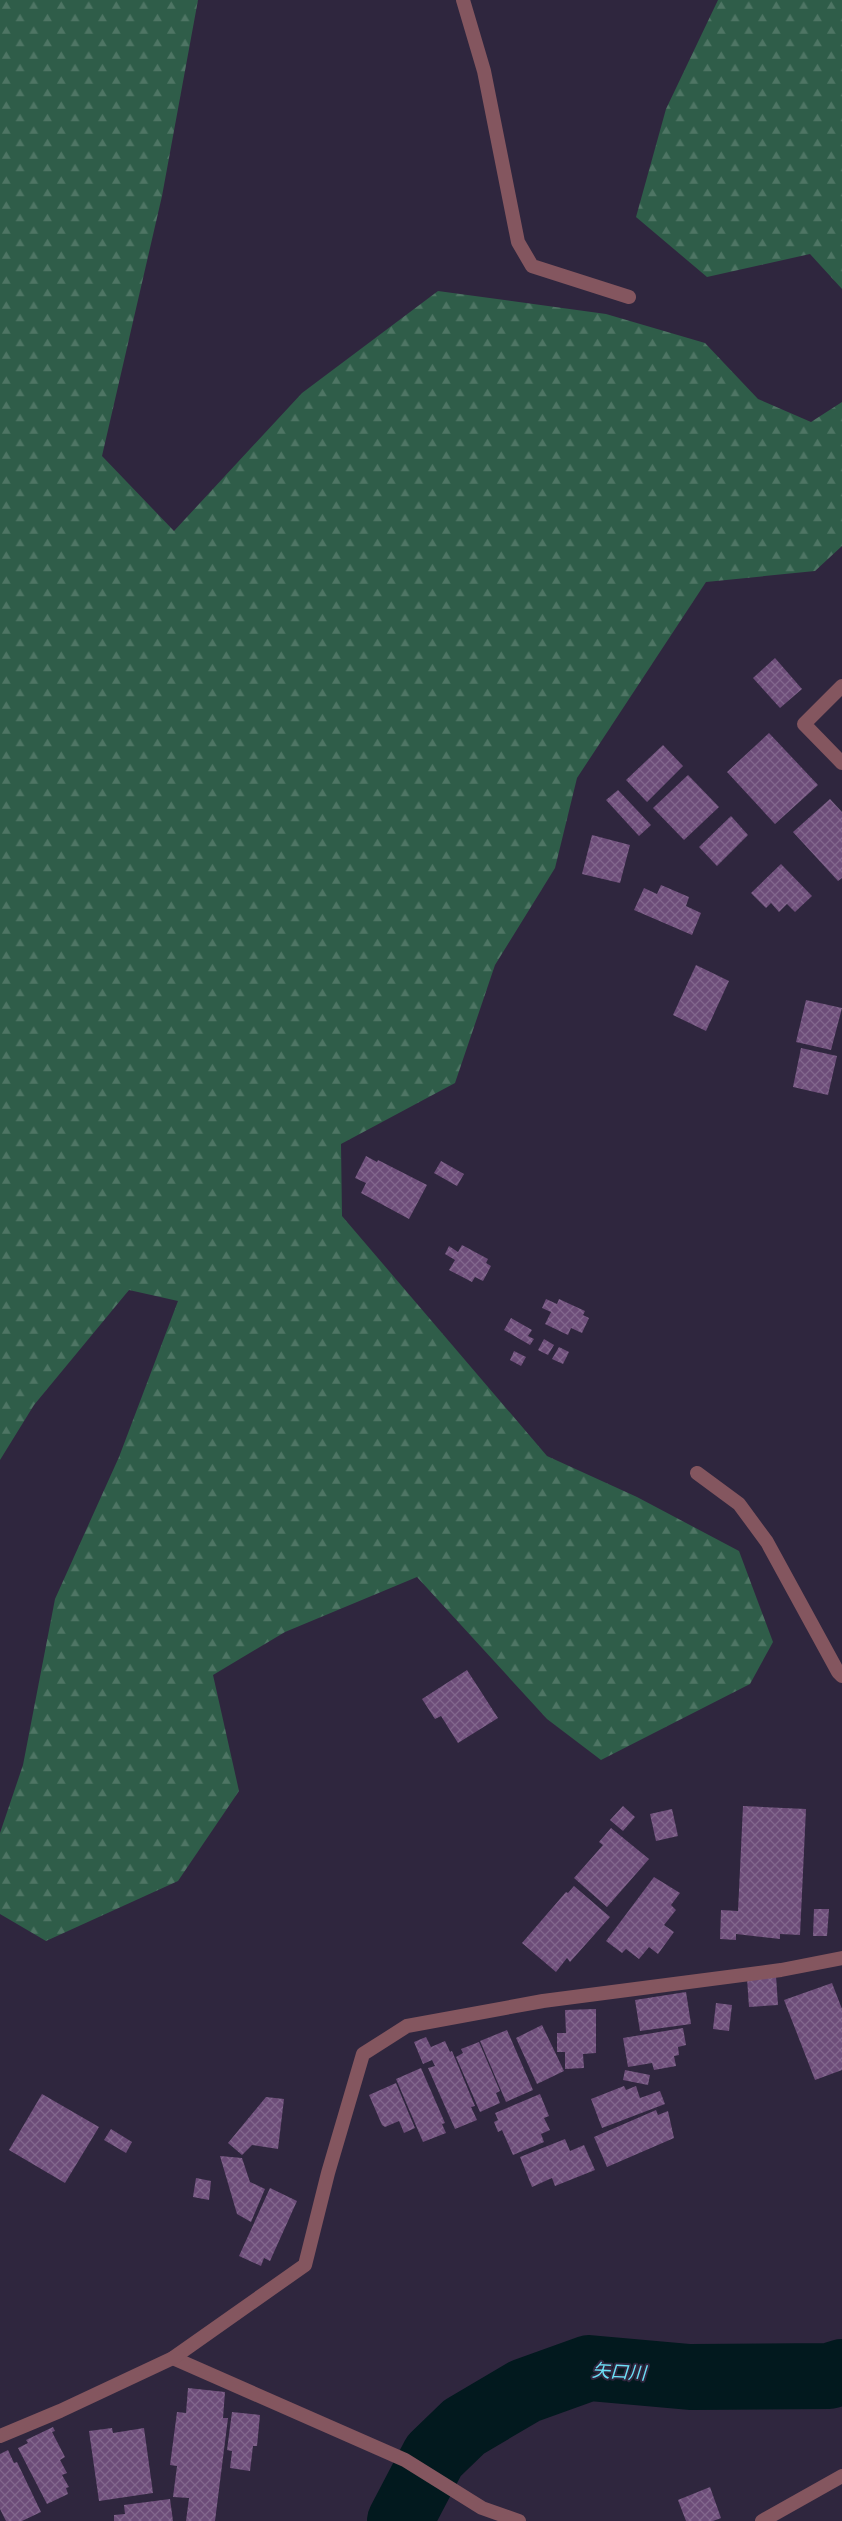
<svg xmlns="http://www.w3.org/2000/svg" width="842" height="2521" font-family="Cabin,'Noto Sans JP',sans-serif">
  <defs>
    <pattern id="forest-firs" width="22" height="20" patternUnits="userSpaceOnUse" patternTransform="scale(1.25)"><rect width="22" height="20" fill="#2f5d49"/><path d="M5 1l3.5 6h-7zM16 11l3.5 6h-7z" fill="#4e7564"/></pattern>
    <pattern id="building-cross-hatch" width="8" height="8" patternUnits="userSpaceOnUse" patternTransform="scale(1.25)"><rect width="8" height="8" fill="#6d4d79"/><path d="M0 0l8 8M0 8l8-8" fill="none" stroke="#82678d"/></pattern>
  </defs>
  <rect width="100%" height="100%" fill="#2f263e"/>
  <g fill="url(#forest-firs)">
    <path d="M0,0H198L162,196L102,456L174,531L302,393L438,291L606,314L705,343L758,399L811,422L842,402V546L815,571L706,582L577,778L555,868L495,965L455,1083L341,1144L342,1216L547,1456L637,1497L739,1551L773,1642L750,1684L601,1760L547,1719L417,1577L285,1632L213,1675L239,1791L178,1881L46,1941L0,1914V1833L23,1765L55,1599L119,1457L178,1301L129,1290L34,1405L0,1460Z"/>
    <path d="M718,0H842V289L810,254L707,277L636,217L666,109Z"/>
  </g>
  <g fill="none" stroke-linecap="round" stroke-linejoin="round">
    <path stroke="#02191e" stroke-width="66" d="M400,2521L434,2456L464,2427L525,2391L589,2368L690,2377L829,2376L842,2372"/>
  </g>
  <g fill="url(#building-cross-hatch)">
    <path d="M775,658L802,689L780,708L753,678Z"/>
    <path d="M769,733L818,785L775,824L727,772Z"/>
    <path d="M663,745L683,766L647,802L626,780Z"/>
    <path d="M688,775L719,807L684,840L653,808Z"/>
    <path d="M618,790L651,825L639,836L606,800Z"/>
    <path d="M830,799L842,812V878L838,881L793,832Z"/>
    <path d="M731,816L748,835L717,866L699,847Z"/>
    <path d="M592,835L630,845L620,883L582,874Z"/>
    <path d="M781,864L812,896L795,912L787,904L779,912L771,903L766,908L751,893Z"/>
    <path d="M661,885L689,897L686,906L701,913L692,935L634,910L644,888L657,894Z"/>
    <path d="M696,965L729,981L706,1031L673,1015Z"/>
    <path d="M806,1000L842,1008L831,1050L796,1042Z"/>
    <path d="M801,1048L837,1056L828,1095L793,1087Z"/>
    <path d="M366,1156L377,1162L378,1160L427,1185L409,1219L361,1193L366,1183L355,1178Z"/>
    <path d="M441,1161L464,1174L457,1186L434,1173Z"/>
    <path d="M462,1245L488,1259L486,1263L491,1266L483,1281L475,1277L472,1282L449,1270L455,1260L445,1254L449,1246L458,1252Z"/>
    <path d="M546,1299L557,1304L559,1299L585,1311L583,1315L589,1318L582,1333L571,1328L568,1335L545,1324L551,1312L542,1308Z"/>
    <path d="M511,1318L532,1330L528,1336L534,1339L530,1345L504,1330Z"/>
    <path d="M544,1339L554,1345L548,1355L538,1350Z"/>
    <path d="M559,1347L569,1352L563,1364L552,1359Z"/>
    <path d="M514,1351L526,1357L521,1366L510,1360Z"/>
    <path d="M467,1670L498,1718L458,1743L441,1716L435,1719L422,1699Z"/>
    <path d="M623,1806L635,1817L623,1831L610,1820Z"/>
    <path d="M743,1806L806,1809L800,1935L780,1934V1939L736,1934V1940L720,1939L721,1910L738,1911Z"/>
    <path d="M672,1809L678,1836L656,1841L650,1814Z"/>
    <path d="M611,1828L649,1859L607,1907L574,1878L603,1845L599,1842Z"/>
    <path d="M654,1877L680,1893L671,1905L676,1910L664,1925L674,1932L658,1954L649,1947L639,1959L626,1949L622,1953L606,1941Z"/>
    <path d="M574,1886L610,1917L570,1962L567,1958L556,1972L522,1943L566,1892L568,1893Z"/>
    <path d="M814,1909H829L827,1936H813Z"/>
    <path d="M776,1976L778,2005L749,2007L747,1978Z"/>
    <path d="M832,1983L842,2009V2070L815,2080L784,2000Z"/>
    <path d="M686,1992L691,2024L640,2031L635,2000Z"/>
    <path d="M716,2003L732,2005L729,2031L713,2029Z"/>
    <path d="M596,2009V2053L583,2054L584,2068L565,2069V2052H557V2033H566L565,2010Z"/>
    <path d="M542,2025L564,2071L537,2084L516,2038Z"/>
    <path d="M683,2028L686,2045L678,2047L679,2055L674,2056L676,2066L654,2070L652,2063L628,2067L623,2038Z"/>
    <path d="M507,2030L533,2090L506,2102L480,2041Z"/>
    <path d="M426,2037L431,2047L445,2041L450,2052L452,2051L475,2106L471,2107L477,2120L455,2129L428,2068L435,2066L432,2060L423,2064L414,2042Z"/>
    <path d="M479,2042L500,2091L496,2093L500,2103L480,2112L456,2057L463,2053L461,2049Z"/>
    <path d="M421,2068L445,2123L442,2124L446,2133L423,2142L396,2079Z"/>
    <path d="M625,2070L650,2075L648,2085L623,2080Z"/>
    <path d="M396,2083L415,2128L404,2133L399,2121L385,2127L382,2125L369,2095Z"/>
    <path d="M624,2086L626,2090L636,2086L640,2098L660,2091L665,2104L602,2128L591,2099Z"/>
    <path d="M42,2094L99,2127L65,2183L9,2150Z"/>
    <path d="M540,2094L549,2116L544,2118L550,2130L541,2134L544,2142L513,2155L502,2130L498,2132L494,2122L498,2120L495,2113Z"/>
    <path d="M266,2097L284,2099L278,2149L252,2145L242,2155L228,2143Z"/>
    <path d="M656,2110L658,2115L668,2111L674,2138L607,2167L594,2137Z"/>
    <path d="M111,2129L132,2142L126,2153L104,2140Z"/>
    <path d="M565,2139L570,2151L584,2145L595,2170L555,2186L552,2178L532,2187L520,2157Z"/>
    <path d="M220,2156L242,2158L250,2182L265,2189L251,2222L237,2214Z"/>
    <path d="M196,2178L211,2181L209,2200L193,2197Z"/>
    <path d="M270,2188L297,2201L270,2261L264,2258L261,2266L239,2256Z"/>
    <path d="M188,2388L225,2392L223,2418H228L215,2521H186L189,2498L173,2497L177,2466L170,2465L177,2412L186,2413Z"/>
    <path d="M232,2412L260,2415L257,2446H253L250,2471L230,2468L232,2451L227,2450Z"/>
    <path d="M53,2427L55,2431L52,2432L65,2457L60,2460L67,2473L62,2475L69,2487L66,2488L68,2494L47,2504L18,2448L28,2443L26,2440Z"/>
    <path d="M112,2428L113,2433L144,2428L153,2493L99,2501L89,2431Z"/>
    <path d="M8,2450L14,2463L17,2462L41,2512L22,2521H6L0,2509V2454Z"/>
    <path d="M710,2487L721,2518L713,2521H686L678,2500Z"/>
    <path d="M170,2499L173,2521H114V2515L125,2514L124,2505Z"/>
  </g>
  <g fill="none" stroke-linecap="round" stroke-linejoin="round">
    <g stroke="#84565f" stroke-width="14">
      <path d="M463,0L484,71L518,242L532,266L629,297"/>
      <path d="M842,686L804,724L842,763"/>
      <path d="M697,1473L739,1504L767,1542L838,1672L842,1676"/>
      <path d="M173,2358L405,2460L482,2508L519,2521"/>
      <path d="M0,2436L60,2411L173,2358L305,2265L328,2173L363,2054L407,2026L543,2001L781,1970L842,1958"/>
      <path d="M762,2521L842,2476"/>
    </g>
  </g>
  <g text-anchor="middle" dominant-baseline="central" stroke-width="4" stroke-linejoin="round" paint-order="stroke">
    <g font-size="18" font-style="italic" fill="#6de0f7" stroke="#2f263e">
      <text transform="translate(619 2372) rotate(3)">矢口川</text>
    </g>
  </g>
</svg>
